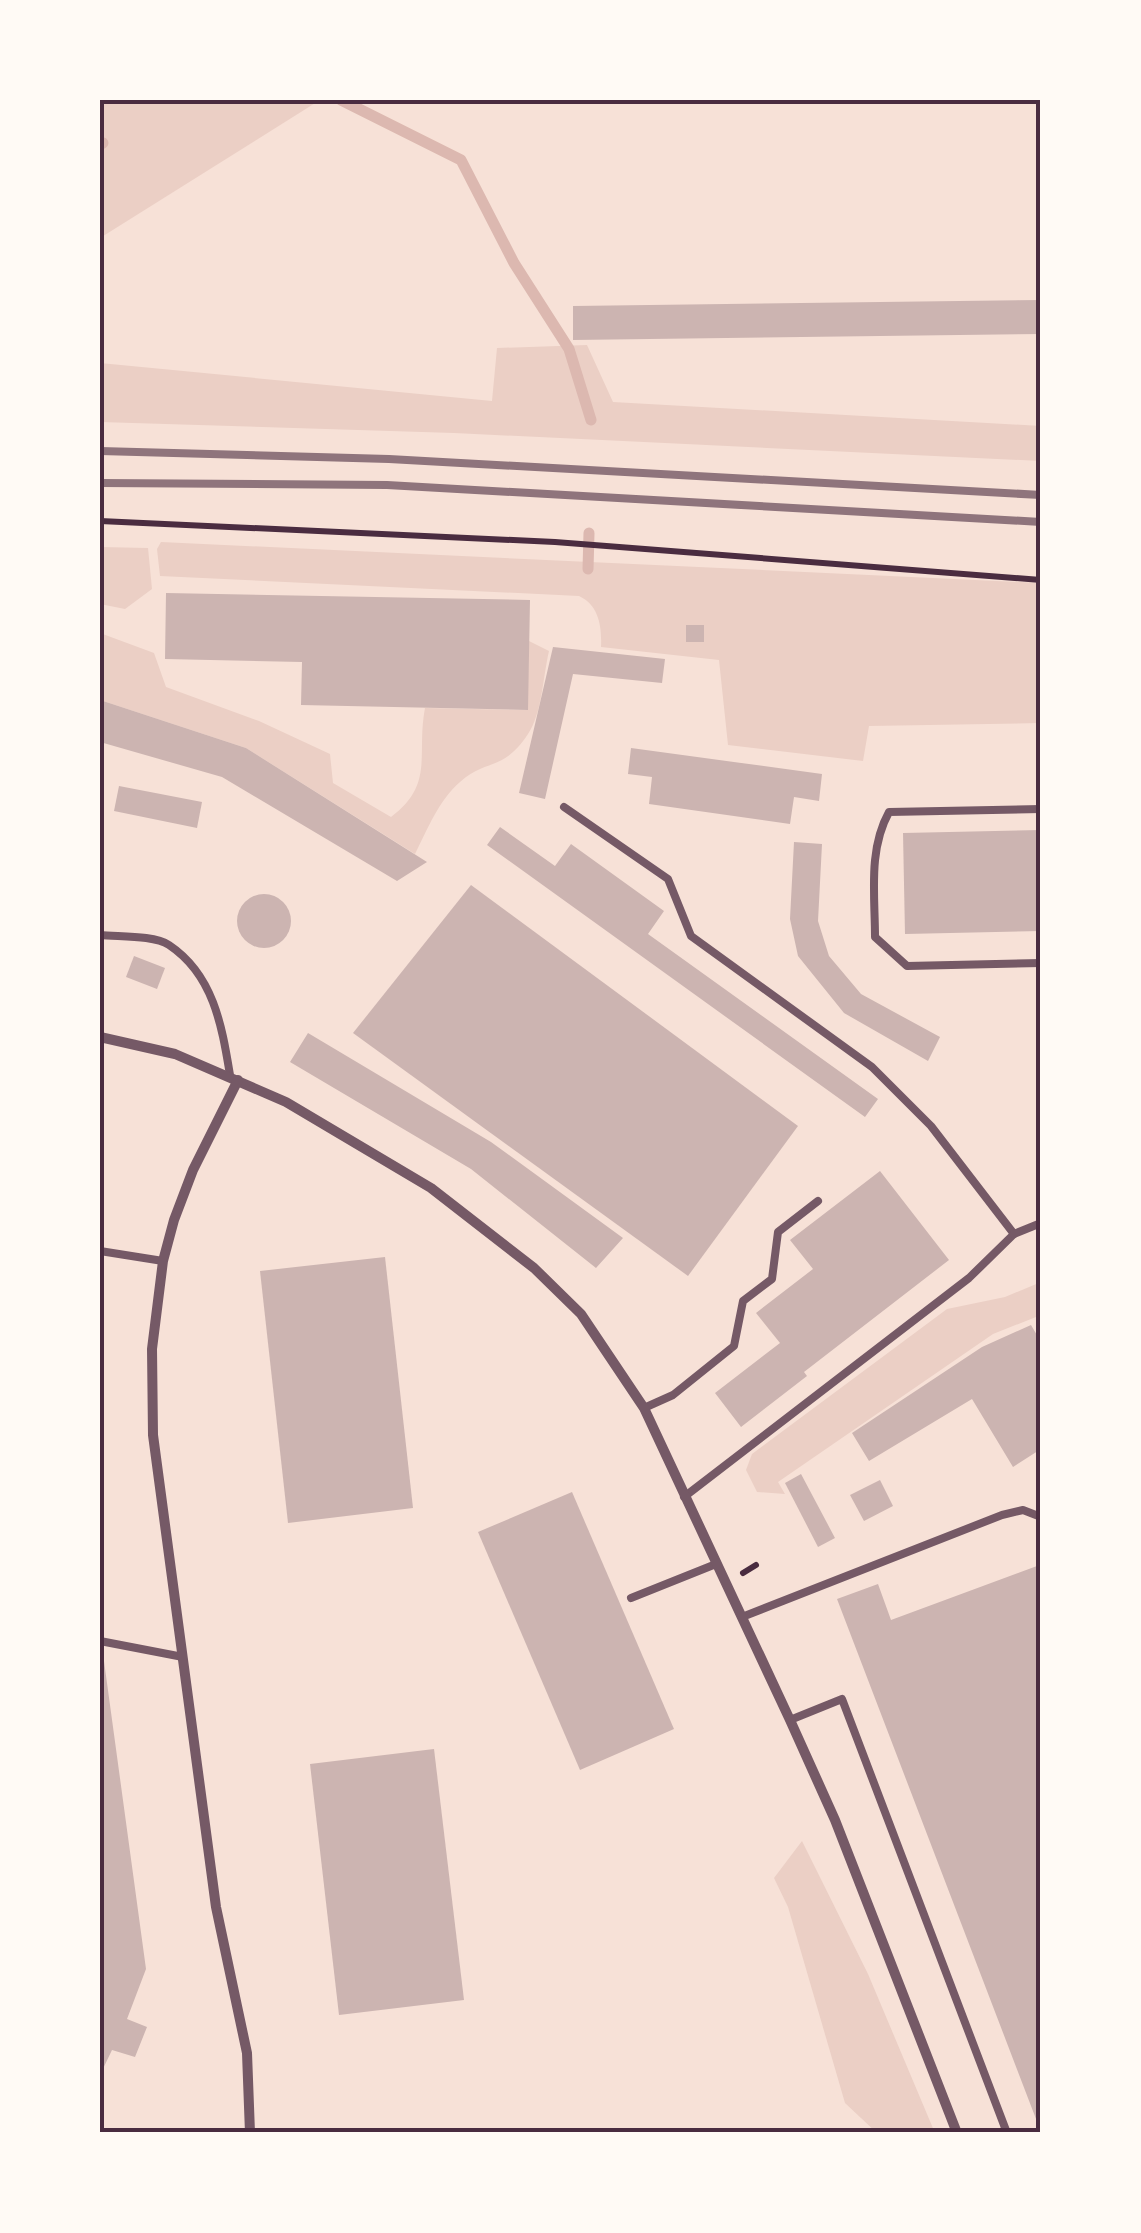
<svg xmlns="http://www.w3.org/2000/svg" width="1141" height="2233" font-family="'Source Sans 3',sans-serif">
  <rect width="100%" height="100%" fill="#f7e1d7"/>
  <g fill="#ebcfc5">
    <path d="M100,100H320L100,238Z"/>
    <path d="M587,345L613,402L1041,426V461L454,433L100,422V363L492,401L497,348Z"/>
    <path d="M161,542L1041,583V723L869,726L863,761L728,745L719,660L601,647C602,627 599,605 579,596L160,576L157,549Z"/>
    <path d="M100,547L148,548L152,589L125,609L100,604Z"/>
    <path d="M100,633L154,653L166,687L259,721L330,754L333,783L391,817C435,784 416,755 425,708L527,710L529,641L549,651C543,676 542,714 528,734C503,772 487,758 460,782C439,800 427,830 415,854L246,748L100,700Z"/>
    <path d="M1041,1282V1315L993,1334L778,1482L785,1494L757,1492L746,1470L752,1454L947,1309L1005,1297Z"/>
    <path d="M802,1841L868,1974L935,2133H877L845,2103L788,1907L774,1878Z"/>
  </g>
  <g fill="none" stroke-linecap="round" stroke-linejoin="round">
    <g stroke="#dcb8b0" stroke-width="11">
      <path d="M341,100L461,160L514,263L569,349L591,420"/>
      <path d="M100,145L103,143"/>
      <path d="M588,569L589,533"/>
    </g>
  </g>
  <g fill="#ccb4b1">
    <path d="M1041,300V334L573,340V306Z"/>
    <path d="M166,593L530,600L528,710L301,705L302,662L165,659Z"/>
    <rect x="686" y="625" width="18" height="17"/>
    <path d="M553,647L665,659L662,683L573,674L545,799L519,793Z"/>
    <path d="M100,700L246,748L427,862L397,881L222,777L100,742Z"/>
    <path d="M631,748L822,774L819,801L794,797L790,824L649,804L652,777L628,774Z"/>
    <path d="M119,786L202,802L197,828L114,811Z"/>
    <path d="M500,827L555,866L571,844L664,911L648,934L878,1099L865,1117L487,845Z"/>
    <path d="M1041,830V931L905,934L903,833Z"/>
    <path d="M794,842L822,844L818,921L829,956L861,994L940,1037L928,1061L844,1013L798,956L790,919Z"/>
    <path d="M471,885L798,1126L688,1276L353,1033Z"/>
    <circle cx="264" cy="921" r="27"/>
    <path d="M134,956L165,968L157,989L126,977Z"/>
    <path d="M308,1033L491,1142L623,1238L596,1268L471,1169L290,1062Z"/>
    <path d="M880,1171L949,1260L804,1372L807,1376L741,1427L715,1393L780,1343L756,1313L813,1269L790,1240Z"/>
    <path d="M385,1257L413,1508L288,1523L260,1271Z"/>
    <path d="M1031,1325L1041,1342V1437L1037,1439L1041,1449L1013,1467L972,1399L869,1461L852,1433L982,1347Z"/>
    <path d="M801,1474L835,1538L818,1547L785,1483Z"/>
    <path d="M880,1480L893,1506L864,1521L850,1495Z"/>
    <path d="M572,1492L674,1729L580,1770L478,1532Z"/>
    <path d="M1037,1566L1041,1576V2132L837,1599L878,1584L891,1620Z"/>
    <path d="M100,1661H104L146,1969L127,2019L147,2027L135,2057L112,2050L100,2075Z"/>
    <path d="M434,1749L464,2000L339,2015L310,1764Z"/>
  </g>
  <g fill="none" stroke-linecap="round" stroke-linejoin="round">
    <g stroke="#4a2c40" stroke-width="6">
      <path d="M100,521L555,542L1041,580"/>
      <path d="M743,1573L756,1565"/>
    </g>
    <g stroke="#755966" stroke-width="8">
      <path d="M564,807L668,879L691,936L872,1067L931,1126L1014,1234L969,1278L684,1497"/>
      <path d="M1041,809L889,812C868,850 875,895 875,937L907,966L1041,963"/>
      <path d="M100,935C119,937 154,935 169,945C214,975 222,1027 230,1075"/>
      <path d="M1014,1234L1041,1223"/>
      <path d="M100,1251L163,1261"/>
      <path d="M644,1408L673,1395L734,1346L743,1301L772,1279L778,1232L818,1201"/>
      <path d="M631,1598L716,1564"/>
      <path d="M742,1617L1002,1515L1023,1510L1041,1517"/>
      <path d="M100,1641L183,1657"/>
      <path d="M790,1720L842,1699L1007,2133"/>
    </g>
    <g stroke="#755966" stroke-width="10">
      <path d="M100,1037L175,1054L286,1102L431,1188L534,1268L581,1314L644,1408L790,1720L835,1820L957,2133"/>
      <path d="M238,1080L193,1170L174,1220L163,1261L152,1349L153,1435L216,1907L247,2053L250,2133"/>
    </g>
    <g stroke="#8f747c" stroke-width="8">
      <path d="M100,451L389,459L1041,495"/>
      <path d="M100,483L387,485L1041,522"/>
    </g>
  </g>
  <rect width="1141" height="2233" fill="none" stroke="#fffaf5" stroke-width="205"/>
  <rect x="102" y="102" width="936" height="2028" fill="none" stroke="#4a2c40" stroke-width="4"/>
</svg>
